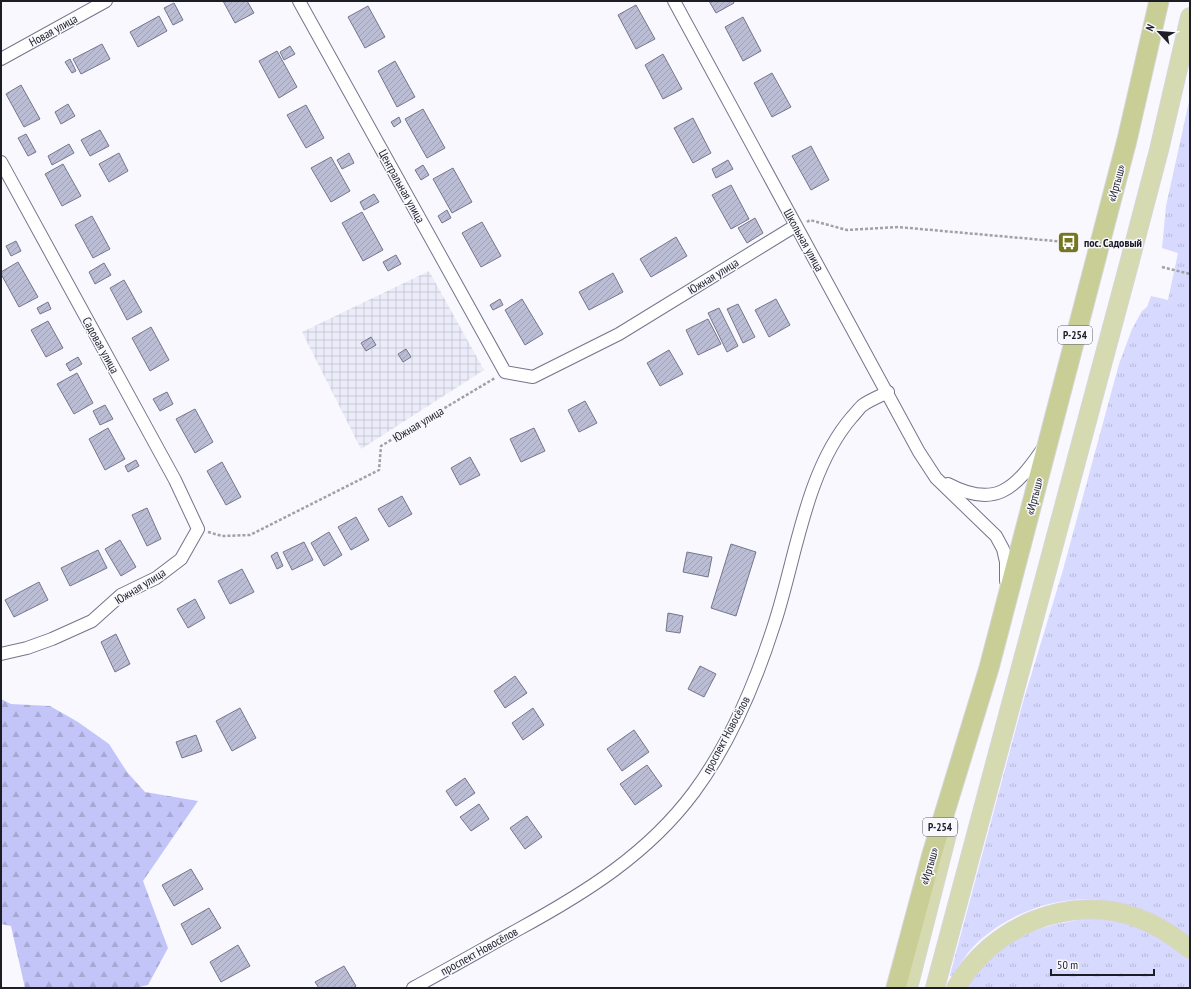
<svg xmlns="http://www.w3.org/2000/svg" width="1191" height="989" font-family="'PT Sans Narrow',sans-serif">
  <defs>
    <pattern id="industrial-grid" width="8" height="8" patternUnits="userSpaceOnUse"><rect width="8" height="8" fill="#ebecf9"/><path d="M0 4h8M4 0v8" fill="none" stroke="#c9cad5"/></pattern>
    <pattern id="grass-tufts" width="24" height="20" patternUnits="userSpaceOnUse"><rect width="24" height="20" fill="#d7d9fe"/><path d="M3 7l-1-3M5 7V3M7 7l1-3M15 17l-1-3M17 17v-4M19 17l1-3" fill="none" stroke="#b8bada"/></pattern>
    <pattern id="forest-firs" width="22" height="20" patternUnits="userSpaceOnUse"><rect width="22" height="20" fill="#c3c5f9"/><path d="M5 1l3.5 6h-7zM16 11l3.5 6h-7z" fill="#a7a9d5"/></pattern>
    <pattern id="building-hatch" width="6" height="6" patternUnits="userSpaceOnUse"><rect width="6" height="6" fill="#bbbdd5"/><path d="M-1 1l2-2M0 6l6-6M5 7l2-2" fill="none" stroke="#a0a2b7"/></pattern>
  </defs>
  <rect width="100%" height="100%" fill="#f8f8fe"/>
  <path fill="url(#industrial-grid)" d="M429,271L484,370L361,449L302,332Z"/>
  <g fill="url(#grass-tufts)">
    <path d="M1190,97V940C1171,927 1153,914 1132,907C1081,888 1019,905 979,941C968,951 960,964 952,977L950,975L1023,702L1063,570L1119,364L1132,329L1142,311L1147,307L1151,296L1168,300L1178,253L1162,248L1166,206Z"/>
    <path d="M1094,918C1132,921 1162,935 1190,960V988H964C969,980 976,974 982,967C1014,933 1049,923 1094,918Z"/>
  </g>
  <path fill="url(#forest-firs)" d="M1,699L11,704L50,706L78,722L109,744L127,772L145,792L198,801L143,881L168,948L148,985L135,988H25L11,926L1,924Z"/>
  <g fill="url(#building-hatch)" stroke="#75768c">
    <path d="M223,1H247L254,13L235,23Z"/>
    <path d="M709,1H733L734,3L716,13Z"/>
    <path d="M174,3L183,20L173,25L164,8Z"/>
    <path d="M636,5L655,39L636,49L618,15Z"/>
    <path d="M368,6L385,37L365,48L348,17Z"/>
    <path d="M159,16L167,31L138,47L130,32Z"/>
    <path d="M743,17L761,51L743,61L725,27Z"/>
    <path d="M102,44L110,59L81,74L73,59Z"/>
    <path d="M290,46L295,54L284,60L280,52Z"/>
    <path d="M277,51L297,87L279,98L259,61Z"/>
    <path d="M663,54L682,89L663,99L645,65Z"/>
    <path d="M70,59L76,71L72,73L65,62Z"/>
    <path d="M395,61L415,97L397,107L378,71Z"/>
    <path d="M772,73L791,107L772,117L754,83Z"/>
    <path d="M21,85L40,119L24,127L6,94Z"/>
    <path d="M68,104L75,116L61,124L55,112Z"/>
    <path d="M306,105L324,138L306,148L287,115Z"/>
    <path d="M423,109L445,148L427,158L405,119Z"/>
    <path d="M399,117L401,122L394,127L391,122Z"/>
    <path d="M693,118L711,153L693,163L674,128Z"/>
    <path d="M100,130L109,146L90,156L81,140Z"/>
    <path d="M26,134L36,152L28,156L18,138Z"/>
    <path d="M69,144L74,153L52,165L48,156Z"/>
    <path d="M811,146L829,180L811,190L792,156Z"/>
    <path d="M119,153L128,171L109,182L99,164Z"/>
    <path d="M349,153L354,163L342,169L337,160Z"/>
    <path d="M331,157L350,191L331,202L311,168Z"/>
    <path d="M728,160L733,169L716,178L712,169Z"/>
    <path d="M63,164L81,196L62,206L45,174Z"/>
    <path d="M423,165L429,175L421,180L415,170Z"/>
    <path d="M453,168L472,202L452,213L433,179Z"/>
    <path d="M731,185L749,219L731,229L712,195Z"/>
    <path d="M374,194L379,202L364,210L360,202Z"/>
    <path d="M447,210L451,218L442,223L438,216Z"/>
    <path d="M362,212L383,250L363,261L342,223Z"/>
    <path d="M92,216L110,249L93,258L75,225Z"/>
    <path d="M755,218L763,233L747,243L738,228Z"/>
    <path d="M482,222L501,256L481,267L462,233Z"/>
    <path d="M676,237L687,256L651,277L640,259Z"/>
    <path d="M16,241L21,251L11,256L6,246Z"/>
    <path d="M396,255L401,264L388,271L383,262Z"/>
    <path d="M18,262L38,297L19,307L1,274V272Z"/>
    <path d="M104,263L111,275L95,284L89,272Z"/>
    <path d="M613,273L623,292L589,310L579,292Z"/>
    <path d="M124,280L142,312L127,320L110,288Z"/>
    <path d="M500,299L503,305L493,310L490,305Z"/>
    <path d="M522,299L543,334L525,345L505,310Z"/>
    <path d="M776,299L790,325L769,337L755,310Z"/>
    <path d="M48,302L51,309L40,314L37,308Z"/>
    <path d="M738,304L755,337L743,343L727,309Z"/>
    <path d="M719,308L738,346L727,352L708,313Z"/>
    <path d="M708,319L721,344L698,355L686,330Z"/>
    <path d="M48,321L63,348L46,357L31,330Z"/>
    <path d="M151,327L169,360L150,371L132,338Z"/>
    <path d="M371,337L376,345L366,351L361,343Z"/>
    <path d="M406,349L411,357L403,362L398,354Z"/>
    <path d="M669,350L683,374L660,386L647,363Z"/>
    <path d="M78,357L82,364L70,371L66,364Z"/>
    <path d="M77,373L93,403L74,414L57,384Z"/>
    <path d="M167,392L173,404L160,411L153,399Z"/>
    <path d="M585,401L597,423L579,432L568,410Z"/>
    <path d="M105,405L113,419L100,425L93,411Z"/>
    <path d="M195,409L213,442L195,453L176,419Z"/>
    <path d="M108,428L125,459L105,470L89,439Z"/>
    <path d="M534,428L545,451L521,462L510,439Z"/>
    <path d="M470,457L480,475L460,485L451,468Z"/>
    <path d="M136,460L139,466L128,472L125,466Z"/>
    <path d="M222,462L241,497L226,505L207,471Z"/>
    <path d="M402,496L412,514L389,527L378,509Z"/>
    <path d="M147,508L161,539L147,546L132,515Z"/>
    <path d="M356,517L369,540L351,550L338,527Z"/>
    <path d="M329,532L342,555L324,566L311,543Z"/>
    <path d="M120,540L136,567L121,576L105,549Z"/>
    <path d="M304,542L313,560L292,570L283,552Z"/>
    <path d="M731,544L756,552L736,616L711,608Z"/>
    <path d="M98,550L107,568L70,586L61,568Z"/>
    <path d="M277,552L283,566L277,569L271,556Z"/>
    <path d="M687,552L712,557L708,577L683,572Z"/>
    <path d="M242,569L254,592L230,604L218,581Z"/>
    <path d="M39,582L48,600L14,617L5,600Z"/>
    <path d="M195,599L205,618L188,628L177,609Z"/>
    <path d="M668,613L683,616L680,633L666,631Z"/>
    <path d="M116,634L130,664L115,672L101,642Z"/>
    <path d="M700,666L716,674L704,697L688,689Z"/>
    <path d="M515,676L527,693L505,708L494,691Z"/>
    <path d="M240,708L256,738L232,751L216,721Z"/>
    <path d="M533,708L544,725L523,740L512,723Z"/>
    <path d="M634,730L649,752L622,771L607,749Z"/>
    <path d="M196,735L202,751L182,758L176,742Z"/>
    <path d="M647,765L662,786L635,805L620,784Z"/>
    <path d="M465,778L475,793L456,806L446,791Z"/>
    <path d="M479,804L489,819L471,831L460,817Z"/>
    <path d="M527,816L542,837L525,849L510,828Z"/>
    <path d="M191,869L203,889L174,906L162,885Z"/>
    <path d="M209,908L221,928L192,945L181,924Z"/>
    <path d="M238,945L250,966L221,982L210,962Z"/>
    <path d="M344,966L356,986L353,988H319L315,982Z"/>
  </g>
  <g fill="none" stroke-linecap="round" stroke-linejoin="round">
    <defs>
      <g id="minor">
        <path d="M299,1L505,372L533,377L619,334L795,226"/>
        <path d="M674,1L919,452L936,478L996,536L1003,549L1006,562V581"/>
        <path d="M1,59L106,1"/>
        <path d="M1,162L175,480L198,529L181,559L156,578L121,595L92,621L52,639L27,648L1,654"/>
        <path d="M948,484C995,509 1015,489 1042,450"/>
        <path d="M413,988C448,969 483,949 519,929C585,893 648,854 694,792C731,742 756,682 775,622C796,557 806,470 852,417C856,413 859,408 863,405C870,400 880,396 888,392"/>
      </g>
      <g id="primary">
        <path d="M908,988L949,826"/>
        <path d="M935,988L1129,264L1159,150L1190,17"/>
        <path d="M956,988C991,927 1069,892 1138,918C1157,925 1174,936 1190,949"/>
      </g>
      <path id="trunk" d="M896,988L932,854L989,668L1127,140L1159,1"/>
    </defs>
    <use href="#minor" stroke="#74758b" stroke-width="14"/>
    <use href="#primary" stroke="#d6d6d8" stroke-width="20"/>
    <use href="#trunk" stroke="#d6d6d8" stroke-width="21"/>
    <g stroke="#a0a0a7" stroke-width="2.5" stroke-dasharray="3 2" stroke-linecap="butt">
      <path d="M807,222L810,220L847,230L898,227L1066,242"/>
      <path d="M1162,267L1190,274"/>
      <path d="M208,532L222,536L250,535L379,470L381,446L495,378"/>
    </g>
    <use href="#minor" stroke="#fff" stroke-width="12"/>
    <use href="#primary" stroke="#d6dab0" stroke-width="18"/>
    <use href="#trunk" stroke="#c8ce96" stroke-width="19"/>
  </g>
  <defs>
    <symbol id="bus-square" viewBox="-11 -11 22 22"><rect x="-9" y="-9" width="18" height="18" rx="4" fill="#747720" stroke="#f8f8fe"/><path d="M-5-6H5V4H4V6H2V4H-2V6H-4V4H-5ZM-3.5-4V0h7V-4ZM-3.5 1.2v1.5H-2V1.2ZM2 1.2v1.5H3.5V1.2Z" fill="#fff"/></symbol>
  </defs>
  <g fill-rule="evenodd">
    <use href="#bus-square" x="1056" y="230" width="25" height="25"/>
  </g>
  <g text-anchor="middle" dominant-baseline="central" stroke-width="3" stroke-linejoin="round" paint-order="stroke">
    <g fill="#f8f8fe" stroke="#5f5f67" stroke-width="1">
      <rect x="1058" y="326" width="34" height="18" rx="3"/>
      <rect x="923" y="818" width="34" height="18" rx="3"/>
    </g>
    <g font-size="11" font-weight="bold" fill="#1d1d26">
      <text x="1075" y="335">Р-254</text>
      <text x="940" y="827">Р-254</text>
    </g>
    <g font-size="12" fill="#1d1d26" stroke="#f8f8fe">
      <text transform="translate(53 30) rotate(-29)">Новая улица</text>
      <text transform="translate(1116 183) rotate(-75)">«Иртыш»</text>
      <text transform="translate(402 186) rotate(61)">Центральная улица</text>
      <text transform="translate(804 240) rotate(61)">Школьная улица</text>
      <text transform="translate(713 276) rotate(-32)">Южная улица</text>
      <text transform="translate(101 345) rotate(61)">Садовая улица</text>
      <text transform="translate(418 424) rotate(-31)">Южная улица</text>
      <text transform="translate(1034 496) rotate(-76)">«Иртыш»</text>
      <text transform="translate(140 586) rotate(-32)">Южная улица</text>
      <text transform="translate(726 735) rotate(-62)">проспект Новосёлов</text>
      <text transform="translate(929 866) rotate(-74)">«Иртыш»</text>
      <text transform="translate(479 951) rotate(-29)">проспект Новосёлов</text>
    </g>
    <g font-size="12" font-weight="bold" fill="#1d1d26" stroke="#f8f8fe" text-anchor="start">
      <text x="1084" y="242">пос. Садовый</text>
    </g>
  </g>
  <rect width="1191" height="989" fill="none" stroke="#1d1d26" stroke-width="4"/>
  <g transform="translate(1159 32) rotate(296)" stroke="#f8f8fe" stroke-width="3" paint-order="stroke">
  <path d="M0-3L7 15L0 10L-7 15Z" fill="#1d1d26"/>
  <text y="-6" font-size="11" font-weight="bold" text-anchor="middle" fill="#1d1d26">N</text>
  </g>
  <path d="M1051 969v6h103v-6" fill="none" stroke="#1d1d26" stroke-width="2"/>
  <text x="1057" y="969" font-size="12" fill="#1d1d26" stroke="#f8f8fe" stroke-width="3" paint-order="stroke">50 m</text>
</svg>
